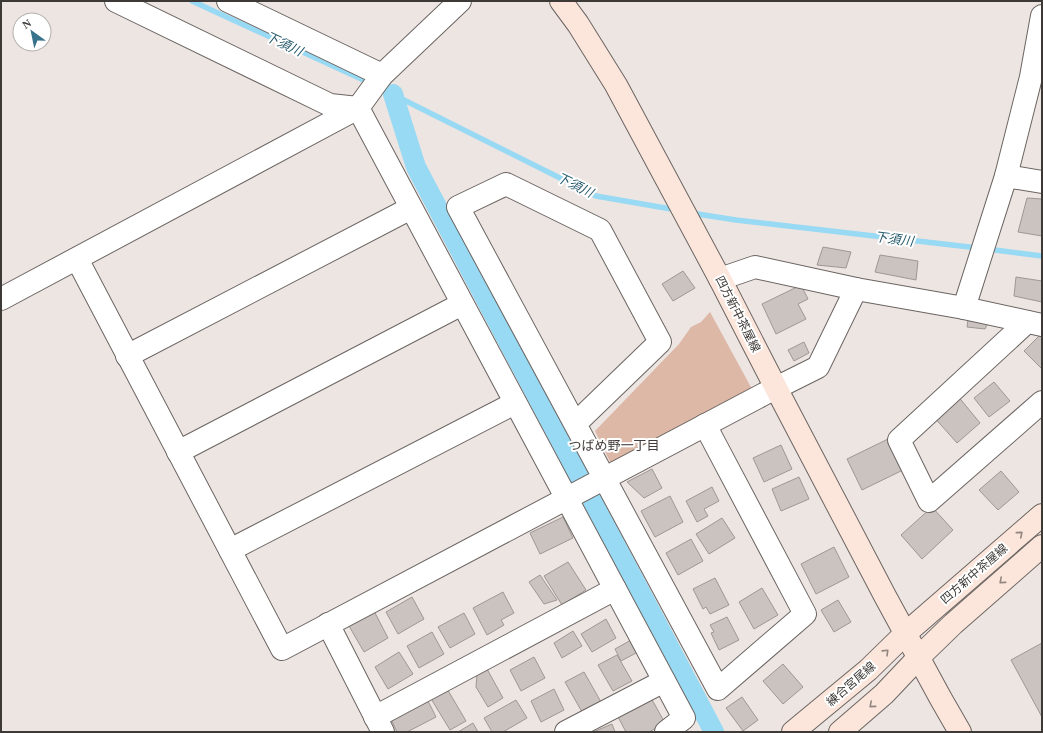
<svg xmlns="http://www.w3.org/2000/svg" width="1043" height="733" font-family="'Times New Roman','Noto Sans JP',serif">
  <rect width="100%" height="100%" fill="#ede5e2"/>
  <path fill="#deb8a7" d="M710,312L752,389L612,466L595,431L679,344L691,327L701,322Z"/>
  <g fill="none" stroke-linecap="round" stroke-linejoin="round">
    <g stroke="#98d9f3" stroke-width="5.5">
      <path d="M192,1L370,83"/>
      <path d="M378,87L596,196L677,210"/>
      <path d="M691,213L736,220L978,248"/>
      <path d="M987,249L1042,256"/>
    </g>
    <path stroke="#98d9f3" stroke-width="20" d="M393,94L416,167L714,732"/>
  </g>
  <g fill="#cbc3c0" stroke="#9e9794">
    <path d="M1027,198L1042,199V236L1018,232Z"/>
    <path d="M823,247L851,252L846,268L817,265Z"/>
    <path d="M880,255L918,261L916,280L875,272Z"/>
    <path d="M683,271L695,288L673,301L662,284Z"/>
    <path d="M1016,277L1042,281V302L1014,296Z"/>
    <path d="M801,285L808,299L798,304L806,319L776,334L762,304Z"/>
    <path d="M968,320L988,323L985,329L967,327Z"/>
    <path d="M1042,333V369L1024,351Z"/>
    <path d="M804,342L809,353L794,361L788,350Z"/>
    <path d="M994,382L1010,401L989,417L974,398Z"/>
    <path d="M957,395L980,423L957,443L933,416Z"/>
    <path d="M888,439L903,470L862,490L847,459Z"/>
    <path d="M781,445L792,469L764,482L753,458Z"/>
    <path d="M652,469L662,488L644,498L627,482Z"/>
    <path d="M1001,471L1019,492L998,510L979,490Z"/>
    <path d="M799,477L809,499L781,511L772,489Z"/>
    <path d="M712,487L719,501L704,509L708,516L697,522L686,501Z"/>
    <path d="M670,496L683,522L655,537L641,511Z"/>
    <path d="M932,507L953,530L922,559L901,535Z"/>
    <path d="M563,517L573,538L540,554L530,533Z"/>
    <path d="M722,518L735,538L709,554L696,534Z"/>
    <path d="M691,539L703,561L678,575L666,553Z"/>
    <path d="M834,547L849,577L816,594L801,564Z"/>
    <path d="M568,562L586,590L562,605L544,576Z"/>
    <path d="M540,575L557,600L544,604L529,582Z"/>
    <path d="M715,578L729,605L710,614L706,607L703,609L693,589Z"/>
    <path d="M762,588L778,615L754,629L739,602Z"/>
    <path d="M503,592L514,613L501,620L504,625L487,635L473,608Z"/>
    <path d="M412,597L424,619L398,634L386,612Z"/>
    <path d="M838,600L851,622L834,632L821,610Z"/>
    <path d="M374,611L388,638L364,652L349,626Z"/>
    <path d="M464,613L475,634L450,648L438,627Z"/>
    <path d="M727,617L739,640L719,650L711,633L714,632L710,625Z"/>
    <path d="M606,619L616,638L592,652L581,634Z"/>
    <path d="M573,631L582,646L562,658L554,643Z"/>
    <path d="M432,632L444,654L419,668L407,646Z"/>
    <path d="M631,640L638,652L621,661L615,649Z"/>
    <path d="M1042,643V717L1011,660Z"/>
    <path d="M399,652L413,674L388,689L375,667Z"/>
    <path d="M617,655L632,681L613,691L598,665Z"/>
    <path d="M534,657L545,678L521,691L510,670Z"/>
    <path d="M783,664L803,687L783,704L763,681Z"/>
    <path d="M487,669L503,698L488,707L476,687L477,675Z"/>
    <path d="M584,672L601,702L582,712L565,682Z"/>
    <path d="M446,687L466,721L450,730L430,697Z"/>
    <path d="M554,689L564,710L541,722L531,701Z"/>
    <path d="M650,696L665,723L649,732H626L617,715Z"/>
    <path d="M742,697L758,720L743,731L726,708Z"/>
    <path d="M427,699L436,717L407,732H397L390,717Z"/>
    <path d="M516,700L527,718L503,732H492L484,718Z"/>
    <path d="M473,723L478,732H458Z"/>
    <path d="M612,724L615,732H593Z"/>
  </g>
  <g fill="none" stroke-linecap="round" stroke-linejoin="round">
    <defs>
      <g id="minor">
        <path d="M116,1L330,105L358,108"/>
        <path d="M228,1L382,75"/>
        <path d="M358,108L684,718L666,732"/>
        <path d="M1006,176L1042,182"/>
        <path d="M77,259L282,649L764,394L818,367L856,289"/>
        <path d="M720,279L755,267L856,289L964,308L1042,325"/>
        <path d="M1,299L358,108L382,75L460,1"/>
        <path d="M964,308L1006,176L1031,77L1042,16"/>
        <path d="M1027,322L899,440L929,501L1042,402"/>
        <path d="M127,356L411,208"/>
        <path d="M575,424L660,342L600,230L506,184L458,207L718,689L805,614L705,425"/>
        <path d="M178,452L462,304"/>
        <path d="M230,550L515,403"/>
        <path d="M328,624L383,732"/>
        <path d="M375,717L615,589"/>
        <path d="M566,732L664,681"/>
      </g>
      <g id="secondary">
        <path d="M561,1L578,24L616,85L720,279L776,388L885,596L941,699L960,732"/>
        <path d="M793,732L868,670L906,633L1042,515"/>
        <path d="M840,732L884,694L919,657L953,624L1042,546"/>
      </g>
    </defs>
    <use href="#minor" stroke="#6b6562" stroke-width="24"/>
    <use href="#secondary" stroke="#6b6562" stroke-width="24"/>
    <use href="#minor" stroke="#fff" stroke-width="22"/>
    <use href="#secondary" stroke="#fce5da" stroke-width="22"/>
  </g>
  <defs><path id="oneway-chevron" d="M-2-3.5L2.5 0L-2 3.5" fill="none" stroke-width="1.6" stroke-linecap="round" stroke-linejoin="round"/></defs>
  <g stroke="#928680">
    <use href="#oneway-chevron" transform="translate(1020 534) rotate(-41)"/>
    <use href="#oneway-chevron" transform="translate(1002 581) rotate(139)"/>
    <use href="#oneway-chevron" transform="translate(886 652) rotate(-44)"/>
    <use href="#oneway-chevron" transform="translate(872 705) rotate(139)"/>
  </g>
  <g text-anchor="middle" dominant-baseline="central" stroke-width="4" stroke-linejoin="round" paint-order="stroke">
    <g font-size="12" fill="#3c3937" stroke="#fff">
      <text transform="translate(738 314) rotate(63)">四方新中茶屋線</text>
      <text transform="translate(974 574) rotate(-41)">四方新中茶屋線</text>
      <text transform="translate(851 684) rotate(-41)">練合宮尾線</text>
    </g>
    <g font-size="13" font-style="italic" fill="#24586b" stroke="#fff">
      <text transform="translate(284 44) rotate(25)">下須川</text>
      <text transform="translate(575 185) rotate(26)">下須川</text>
      <text transform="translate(894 239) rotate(7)">下須川</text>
    </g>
    <g font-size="13" fill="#413b39" stroke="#fff">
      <text x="614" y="445">つばめ野一丁目</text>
    </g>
  </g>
  <rect width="1043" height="733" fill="none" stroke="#3c3937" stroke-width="4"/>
  <g transform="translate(32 32) rotate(327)"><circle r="19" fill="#ffffff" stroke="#b1b0af"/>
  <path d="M0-3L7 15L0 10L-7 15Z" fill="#37748b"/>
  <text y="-6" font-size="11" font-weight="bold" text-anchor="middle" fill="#3c3937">N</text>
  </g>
</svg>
